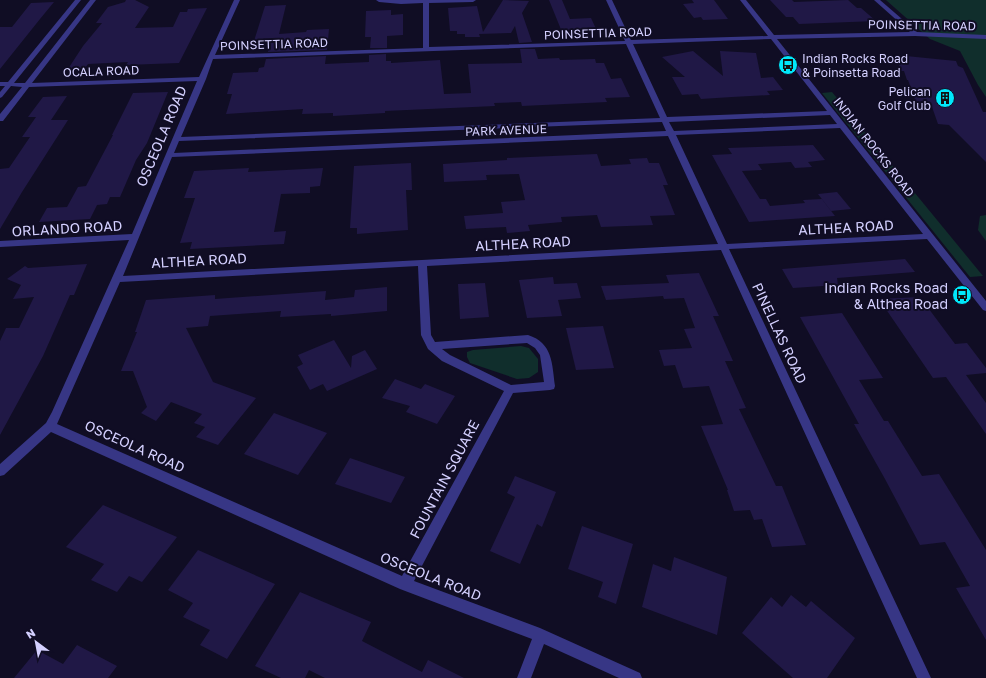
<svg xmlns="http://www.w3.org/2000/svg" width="986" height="678" font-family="'Golos Text',sans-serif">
  <rect width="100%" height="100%" fill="#100d24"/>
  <g fill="#102e2c">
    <path d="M886,0H986V97L978,85L960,51L930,39Z"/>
    <path d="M832,92L983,276L970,277L822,93Z"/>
    <path d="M986,215V241L978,230L980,216Z"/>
    <path d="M521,346L529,348L538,359V372L529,378L517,379L470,363L467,357V352L473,350Z"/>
  </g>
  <g fill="#201846">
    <path d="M126,0H135L149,7L135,28L173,27L180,12H187L188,9L207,8L179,63L126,65L128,62L88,64L85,68L68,69L83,46L102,23H96L108,7L125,2Z"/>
    <path d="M503,0L529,1L522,13L532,42L519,43L515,26L511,33L479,34L480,37H465V34H457V31H450L448,8L477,6L483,32Z"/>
    <path d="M549,0H562L570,19L591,18L597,31L562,32Z"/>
    <path d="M692,0H714L728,19L703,20L701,17L694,18L683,4L694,3Z"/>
    <path d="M770,0H792L794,2L848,0L857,8H861L876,21L799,24L793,17H786Z"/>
    <path d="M54,2L40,19L0,69V27H12L31,3Z"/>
    <path d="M286,5L279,34L306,32L307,30L329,29L327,50L268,52L270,41H254L265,6Z"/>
    <path d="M391,10V15L403,14V35L387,36V48H370L371,37H365L366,11Z"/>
    <path d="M520,49H535L538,59L559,58L560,60L595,59L596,63H604L611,79L621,78L630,97L605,98L607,102L522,106L521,102L494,103L495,106L385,111V113L333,116V113L302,114L303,109L226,114L232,94H227L233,73L258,72L259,68L264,67L266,59L326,56L325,64L369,62V55L386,54V61H391V63L440,60L444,94L471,93L468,64L522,63Z"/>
    <path d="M693,51L723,76L720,51L756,53L761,78L773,77L783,90L767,91L770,95L732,97L701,99L698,94L682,95L672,77H685L662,57Z"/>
    <path d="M896,55L956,61L958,66L963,68L983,112H986V162L949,125L938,124L932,107L917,105L908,80H907L904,71H901Z"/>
    <path d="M168,92L147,143L136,160L120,197H110L107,204L97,205L90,219L39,222L47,208L67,207L78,187L86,186L113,135H112L133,93Z"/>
    <path d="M67,96L51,120H68L22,192L0,229V169L9,168L30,137H22L36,117H28L43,97Z"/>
    <path d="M813,145L825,160L808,162L812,167L795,168L791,162L758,164L762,170L742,171L760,199H766L770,206L805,203L803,200L822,199L835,216L749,222L712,155L732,154L728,148Z"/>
    <path d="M597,154L601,166L631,164L629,159L647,158L649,163H659L668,185H663L675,215L650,216L653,225L601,227L597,215L561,217L562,222L528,225L530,231L507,233L506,227L466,229L464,216L503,213L501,202L525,200L519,174L486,175L487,180L444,182L443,164L507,160V158Z"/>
    <path d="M411,163L412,190H406L408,230L357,234V228H350L354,166Z"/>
    <path d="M249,168L248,172L323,168L320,186L310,187V193L281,194L274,232L286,231L284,244L190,249L192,242L180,243L195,198H184L194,171Z"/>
    <path d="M837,192L851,209L831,211L818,194Z"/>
    <path d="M905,259L915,272L837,278L838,285L793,288L782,269Z"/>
    <path d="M87,264L74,295H70L43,356L0,435V341L6,328H19L34,297L13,299L21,285L7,279L25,266L28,268Z"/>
    <path d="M699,273L719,316H713L733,361H725L746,408L739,409L776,486H782L806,545L772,547L762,519L754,520L750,510L734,511L727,490H728L701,426L723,424L709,386L683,388L675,365L664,366L659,350L692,348L684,329L695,328L684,298L664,299L663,296L606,300L601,286L669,283L666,275Z"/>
    <path d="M553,277L554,284L577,283L581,298L558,300L562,316L527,318L519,280Z"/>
    <path d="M485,283L489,317L460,319L458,284Z"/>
    <path d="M387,287V311L331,316V314L280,317L281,311L210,316L208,326L186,328L213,382L256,398L218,445L196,437L205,427L194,423L202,414L171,402L156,421L141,413L147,407L133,371H121L137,332H135L146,300L215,295V299L326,291L325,300L354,297L355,290Z"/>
    <path d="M920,297L955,344L967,343L986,368V373L966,375L986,403V434L946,377L933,378L879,299Z"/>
    <path d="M842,313L883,378L859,380L884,421H888L922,476L939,474L986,550V640L956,588L970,586L945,542L920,545L885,479L854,424H859L800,317Z"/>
    <path d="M603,326L614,368L576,370L566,328Z"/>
    <path d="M334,340L351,368L352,356L365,350L377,369L327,391L323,384L310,390L297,367L303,364L298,355Z"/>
    <path d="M395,379L421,389L425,384L455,396L437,424L406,412L410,406L382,398Z"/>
    <path d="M274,413L327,433L298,475L244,454Z"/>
    <path d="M350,458L405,477L391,503L335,484Z"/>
    <path d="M515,476L556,492L542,527L537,524L520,564L490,551L515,497L507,493Z"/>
    <path d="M103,505L177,537L142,582L129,576L117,592L91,580L104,564L66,547Z"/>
    <path d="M582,526L633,544L616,604L598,597L603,582L568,569Z"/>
    <path d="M198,550L275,584L227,659L200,645L210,630L183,617L193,603L168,590Z"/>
    <path d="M674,557L727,577L717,635L642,607L653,564L671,571Z"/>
    <path d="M300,592L371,622L362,641L422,672L428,660L464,678H325L309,670L305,678H281L255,666Z"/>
    <path d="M791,595L806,607L811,601L855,638L827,678H793L742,633L771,597L782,607Z"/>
    <path d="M77,645L117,666L108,678H14L37,650L63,664Z"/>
  </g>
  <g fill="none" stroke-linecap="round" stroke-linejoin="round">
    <path fill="#373685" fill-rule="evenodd" d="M75,0H81L14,83H25L90,0H96L32,83L199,77L234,0H240L215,55L423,48V3L401,4L379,2L376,0H476L473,2L429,3V47L625,41L606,0H612L631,40L768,36L740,0H746L774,35L910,32L874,0H880L917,32L986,35V39L915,36L777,39L986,301V311L983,310L927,239L729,249L931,678H917L721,250L427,266L431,335L435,342L528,335C553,343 552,364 555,386L554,389L550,390L513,393L414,581L540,628L640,673L642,678H619L544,644L531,678H517L532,639L400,589L51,432L4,475L0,476V464L46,423L52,412L129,240L0,247V241L132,234L197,81L29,87L3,121H0V114L22,87L11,86L2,97L0,98V92L5,86H0V82H8ZM771,39L827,111L667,117L633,44ZM626,44L660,118L181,137L206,79L213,59ZM830,115L837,124L674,131L669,122ZM662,122L666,131L174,153L179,141ZM840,128L923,234L727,244L676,135ZM668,136L718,244L123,276L172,157ZM418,266L421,335L428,349L442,361L504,391L402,576L57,424L120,282ZM527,343L535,348L540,355L544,382L511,385L450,355L442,349Z"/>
  </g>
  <defs>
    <symbol id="bus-disc" viewBox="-11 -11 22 22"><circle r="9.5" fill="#00e8fb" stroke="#100d24"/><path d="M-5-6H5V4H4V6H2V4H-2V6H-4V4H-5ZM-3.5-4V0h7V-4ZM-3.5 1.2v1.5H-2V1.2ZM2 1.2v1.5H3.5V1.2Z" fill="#111"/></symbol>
    <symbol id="building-disc" viewBox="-11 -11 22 22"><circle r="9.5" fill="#00e8fb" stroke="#100d24"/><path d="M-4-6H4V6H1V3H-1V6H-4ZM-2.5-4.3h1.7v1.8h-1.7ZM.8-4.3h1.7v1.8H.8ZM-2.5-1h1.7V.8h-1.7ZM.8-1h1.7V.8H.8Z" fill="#111"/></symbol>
  </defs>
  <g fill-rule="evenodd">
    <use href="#bus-disc" x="777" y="54" width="22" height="22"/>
    <use href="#building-disc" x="934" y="87" width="22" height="22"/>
    <use href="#bus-disc" x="951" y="284" width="22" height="22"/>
  </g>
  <g text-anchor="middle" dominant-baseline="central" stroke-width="4" stroke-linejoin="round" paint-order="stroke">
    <g font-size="12" fill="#d4d0ff" stroke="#100d24">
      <text transform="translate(922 25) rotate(1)">POINSETTIA ROAD</text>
      <text transform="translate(598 33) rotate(-2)">POINSETTIA ROAD</text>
      <text transform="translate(274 44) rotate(-2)">POINSETTIA ROAD</text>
      <text transform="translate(101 71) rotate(-2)">OCALA ROAD</text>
      <text transform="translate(506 130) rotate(-2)">PARK AVENUE</text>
      <text transform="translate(874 147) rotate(52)">INDIAN ROCKS ROAD</text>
    </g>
    <g font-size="12" fill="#d4d0ff" stroke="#100d24" text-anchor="start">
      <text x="802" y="58">Indian Rocks Road<tspan x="802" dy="14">&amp; Poinsetta Road</tspan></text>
      <text x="931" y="91" text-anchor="end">Pelican<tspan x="931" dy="14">Golf Club</tspan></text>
    </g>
    <g font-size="14" fill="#d4d0ff" stroke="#100d24">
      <text transform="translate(161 136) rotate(-67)">OSCEOLA ROAD</text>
      <text transform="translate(846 227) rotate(-3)">ALTHEA ROAD</text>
      <text transform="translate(67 228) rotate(-3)">ORLANDO ROAD</text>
      <text transform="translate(523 243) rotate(-3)">ALTHEA ROAD</text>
      <text transform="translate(199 260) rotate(-3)">ALTHEA ROAD</text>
      <text transform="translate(780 333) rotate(65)">PINELLAS ROAD</text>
      <text transform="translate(135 446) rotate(24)">OSCEOLA ROAD</text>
      <text transform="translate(444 479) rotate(-62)">FOUNTAIN SQUARE</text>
      <text transform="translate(431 576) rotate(22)">OSCEOLA ROAD</text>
    </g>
    <g font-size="14" fill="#d4d0ff" stroke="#100d24" text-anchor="end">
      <text x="948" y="287">Indian Rocks Road<tspan x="948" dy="16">&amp; Althea Road</tspan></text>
    </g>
  </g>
  <g transform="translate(36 642) rotate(328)" stroke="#100d24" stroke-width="3" paint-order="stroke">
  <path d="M0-3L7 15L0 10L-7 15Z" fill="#d4d0ff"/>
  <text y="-6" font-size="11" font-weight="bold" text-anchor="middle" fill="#d4d0ff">N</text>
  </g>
</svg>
